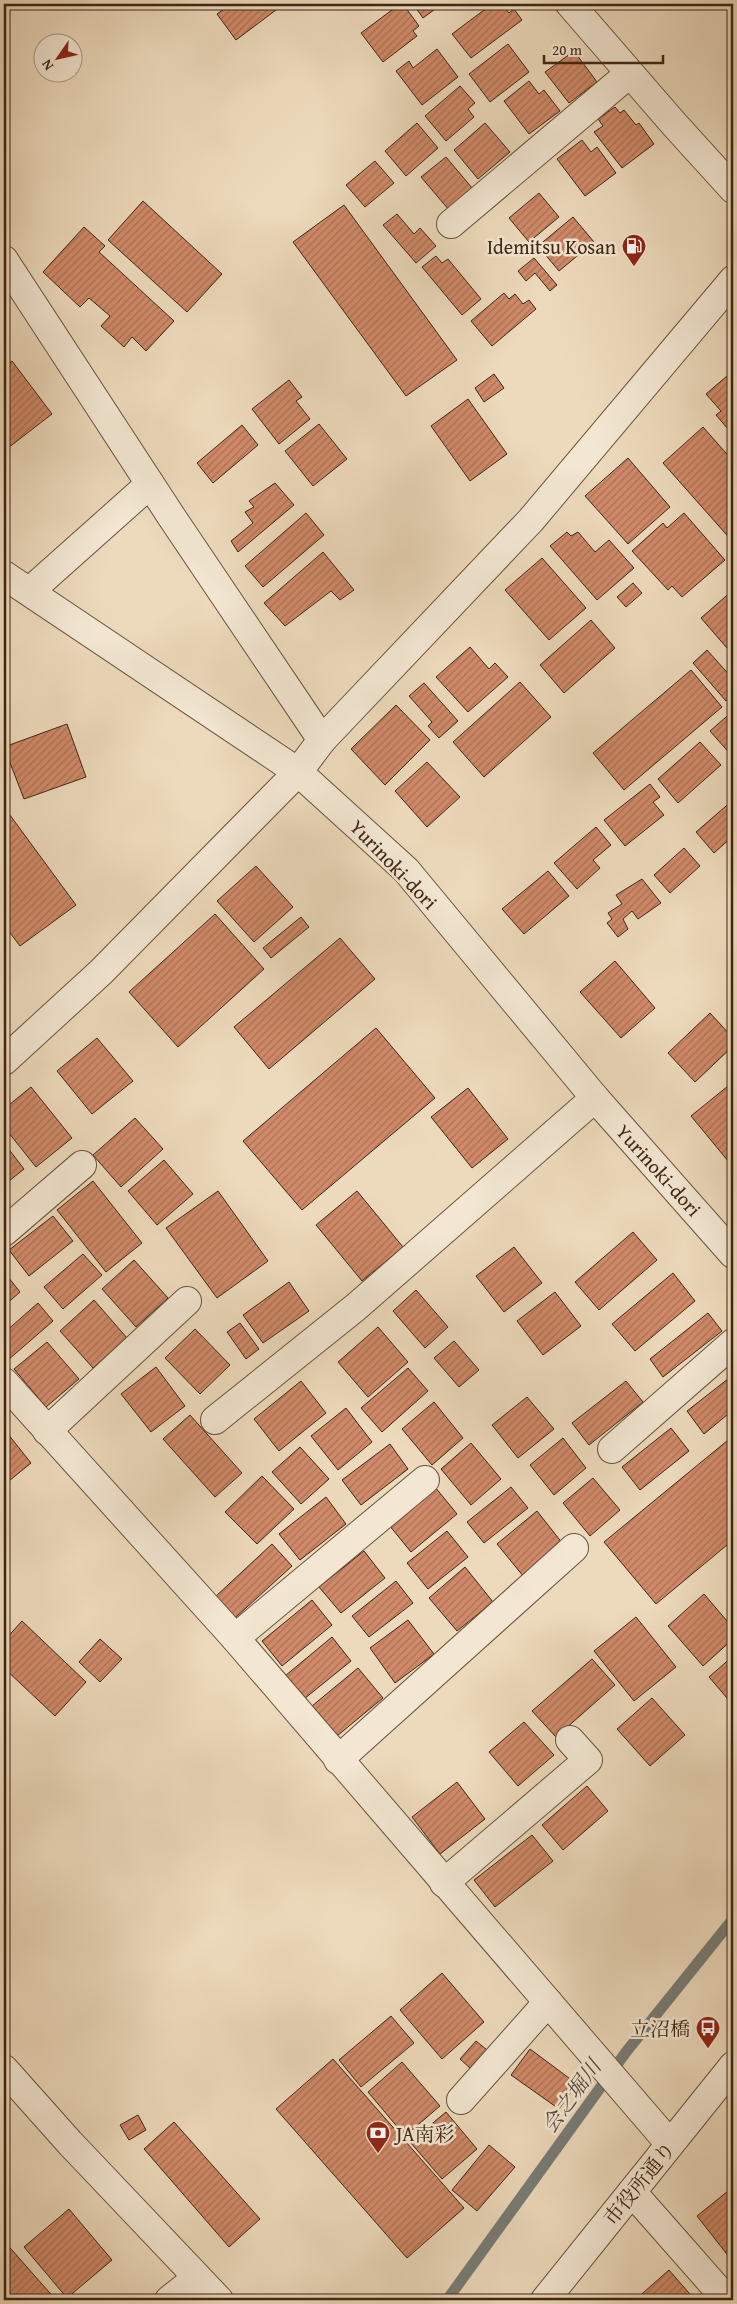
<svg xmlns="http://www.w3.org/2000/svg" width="737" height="2304" font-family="'Gentium Book Plus','Noto Serif JP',serif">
  <defs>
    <pattern id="building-hatch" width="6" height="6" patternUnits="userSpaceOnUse" patternTransform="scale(1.25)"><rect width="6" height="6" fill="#d18a69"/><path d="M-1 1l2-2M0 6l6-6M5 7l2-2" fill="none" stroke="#ab7155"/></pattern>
  </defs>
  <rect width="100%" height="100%" fill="#eddabc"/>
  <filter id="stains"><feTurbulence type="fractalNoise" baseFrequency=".004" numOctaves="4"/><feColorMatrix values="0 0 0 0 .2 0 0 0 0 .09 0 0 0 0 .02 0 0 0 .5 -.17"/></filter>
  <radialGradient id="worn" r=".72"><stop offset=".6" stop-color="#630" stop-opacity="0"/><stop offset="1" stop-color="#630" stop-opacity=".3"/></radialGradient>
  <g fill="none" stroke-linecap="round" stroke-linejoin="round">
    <path stroke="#787d78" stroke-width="11" d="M447,2300L626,2052L733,1919"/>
  </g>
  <g fill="url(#building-hatch)" stroke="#3f2513">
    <path d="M231,4H284L236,40L217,14Z"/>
    <path d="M400,4H403L419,26L413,31L417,36L383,62L361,33Z"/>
    <path d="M413,4H442L423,18Z"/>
    <path d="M492,4H502L509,13L514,9L522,20L471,58L452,34Z"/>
    <path d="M508,44L529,72L490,102L469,74Z"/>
    <path d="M437,49L458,77L422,105L396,71L409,61L413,68Z"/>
    <path d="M574,51L597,82L569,103L545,72Z"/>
    <path d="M529,81L539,94L544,90L560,111L529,134L504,101Z"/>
    <path d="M460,86L475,103L468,109L474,117L446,141L425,116Z"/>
    <path d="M615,107L620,113L624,110L636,125L639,123L654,144L622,168L594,132L603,126L598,119Z"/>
    <path d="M417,123L438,148L406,176L385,151Z"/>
    <path d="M485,123L510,152L478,179L454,150Z"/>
    <path d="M582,140L591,152L597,147L616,173L585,196L557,159Z"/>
    <path d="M446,157L473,189L449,210L421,177Z"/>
    <path d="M375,161L394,183L365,207L346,185Z"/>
    <path d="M539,193L559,217L529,242L509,218Z"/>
    <path d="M143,201L222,274L187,312L108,240Z"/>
    <path d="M344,205L457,360L406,396L293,242Z"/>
    <path d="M397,214L414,234L420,228L436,246L416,263L383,225Z"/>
    <path d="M573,217L594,242L559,271L538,246Z"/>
    <path d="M84,227L105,246L99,252L174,321L146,351L132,337L124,347L101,326L110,316L89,298L80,307L43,272Z"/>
    <path d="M436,256L442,263L448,259L481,299L462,315L422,267Z"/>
    <path d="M534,258L557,285L550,291L535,273L526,281L518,271Z"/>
    <path d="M504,293L509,299L515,294L523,304L529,300L536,309L492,346L471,321Z"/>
    <path d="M12,361L52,414L4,451V367Z"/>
    <path d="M494,374L504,388L484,402L475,388Z"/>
    <path d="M727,376L733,382V435L716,415L721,411L706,394Z"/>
    <path d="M289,380L302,397L296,401L310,419L279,444L252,409Z"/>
    <path d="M468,399L507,454L470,481L431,426Z"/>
    <path d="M319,424L347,459L313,486L285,451Z"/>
    <path d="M242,425L258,445L213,483L197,463Z"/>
    <path d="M703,427L733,461V542L663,463Z"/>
    <path d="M628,458L670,507L628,544L585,496Z"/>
    <path d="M275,483L294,505L238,552L231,541L253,523L245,512L254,507L249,501Z"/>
    <path d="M306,513L324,535L263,587L245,566Z"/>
    <path d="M684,513L725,560L682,597L672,586L668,590L632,551L663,523L667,528Z"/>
    <path d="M567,532L571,536L578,532L595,552L609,540L634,568L597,600L550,546Z"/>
    <path d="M323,552L354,590L340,600L331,591L285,626L264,603Z"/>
    <path d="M542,558L586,608L549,640L505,590Z"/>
    <path d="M633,583L642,593L626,607L617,597Z"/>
    <path d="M733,590V655L701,618Z"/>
    <path d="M591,620L615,648L564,693L540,665Z"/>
    <path d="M470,647L489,669L495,663L508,677L468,712L436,677Z"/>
    <path d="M707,650L733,679V694L726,701L693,663Z"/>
    <path d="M691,670L722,707L624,790L593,753Z"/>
    <path d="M520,682L551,717L484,777L453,742Z"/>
    <path d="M424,683L458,721L439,738L428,726L432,722L409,696Z"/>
    <path d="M396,705L430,740L385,785L351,749Z"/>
    <path d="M733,711V756H732L710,731Z"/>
    <path d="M67,724L86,777L24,799L4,747Z"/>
    <path d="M700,742L721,765L678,803L658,779Z"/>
    <path d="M427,762L460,797L427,827L395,791Z"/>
    <path d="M650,784L660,797L653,802L664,815L625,846L604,820Z"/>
    <path d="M733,800V836L714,853L696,832Z"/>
    <path d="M4,807L76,905L20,946L4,925Z"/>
    <path d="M596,827L611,845L593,860L600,868L577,889L554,863Z"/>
    <path d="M684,848L700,866L670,893L654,875Z"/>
    <path d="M256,866L293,907L254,942L217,901Z"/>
    <path d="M548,871L569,896L524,934L502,909Z"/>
    <path d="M642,879L661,903L638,919L632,911L623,919L628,929L618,937L607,923L612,919L608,913L622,904L616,895Z"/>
    <path d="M215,914L264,969L178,1047L129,992Z"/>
    <path d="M301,917L309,927L271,958L263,948Z"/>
    <path d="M340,938L375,979L269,1069L234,1027Z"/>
    <path d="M615,961L655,1008L621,1038L580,992Z"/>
    <path d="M710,1013L733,1038V1046L695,1082L668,1053Z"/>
    <path d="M376,1028L435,1098L302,1210L243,1141Z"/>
    <path d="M97,1038L133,1081L92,1114L57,1071Z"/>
    <path d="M728,1086L733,1092V1167L691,1116Z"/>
    <path d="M31,1087L72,1138L36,1167L4,1127V1109Z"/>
    <path d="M468,1088L508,1139L472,1168L431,1117Z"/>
    <path d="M135,1118L163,1149L121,1187L93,1155Z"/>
    <path d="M4,1143L24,1169L4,1185Z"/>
    <path d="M164,1160L193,1194L157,1225L128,1191Z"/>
    <path d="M93,1181L142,1243L106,1272L57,1210Z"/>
    <path d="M218,1191L268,1261L217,1298L166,1228Z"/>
    <path d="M357,1191L403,1247L362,1281L316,1225Z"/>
    <path d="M53,1216L73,1241L29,1276L9,1250Z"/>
    <path d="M633,1232L657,1260L599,1310L575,1282Z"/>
    <path d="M514,1247L542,1283L504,1312L476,1276Z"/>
    <path d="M83,1254L102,1275L63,1309L44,1287Z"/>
    <path d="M134,1260L168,1298L136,1327L102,1289Z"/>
    <path d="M4,1272L20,1292L4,1306Z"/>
    <path d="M673,1273L695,1301L635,1351L612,1324Z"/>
    <path d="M289,1282L309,1311L263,1343L243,1315Z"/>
    <path d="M416,1290L448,1327L425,1348L393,1311Z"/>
    <path d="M555,1292L581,1326L543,1355L517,1321Z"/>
    <path d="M94,1300L127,1338L93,1368L60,1331Z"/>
    <path d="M38,1303L53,1321L8,1360L4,1355V1333Z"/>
    <path d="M708,1313L722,1331L663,1377L650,1359Z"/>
    <path d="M240,1323L259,1349L246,1359L227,1332Z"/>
    <path d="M378,1327L408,1362L368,1397L338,1362Z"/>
    <path d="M195,1329L230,1365L200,1394L165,1358Z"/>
    <path d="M454,1341L479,1370L459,1387L434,1358Z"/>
    <path d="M47,1342L79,1379L46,1407L14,1369Z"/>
    <path d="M156,1367L185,1406L151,1432L121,1394Z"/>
    <path d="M408,1368L428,1391L382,1432L361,1408Z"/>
    <path d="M733,1375V1410L704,1434L687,1411Z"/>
    <path d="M301,1381L326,1413L279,1451L254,1419Z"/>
    <path d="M626,1381L643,1402L589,1445L572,1423Z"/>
    <path d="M527,1397L554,1429L518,1458L492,1425Z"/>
    <path d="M434,1402L463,1438L432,1465L402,1429Z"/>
    <path d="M346,1408L372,1442L338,1470L311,1436Z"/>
    <path d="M190,1415L242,1473L215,1497L163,1439Z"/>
    <path d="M671,1428L689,1451L640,1490L622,1467Z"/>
    <path d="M4,1429L31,1463L4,1485Z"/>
    <path d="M733,1436V1540L656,1604L604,1542Z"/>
    <path d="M563,1438L586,1468L554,1495L530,1465Z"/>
    <path d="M471,1443L501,1479L471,1505L441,1469Z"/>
    <path d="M390,1444L408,1469L361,1505L342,1480Z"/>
    <path d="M300,1447L329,1479L301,1504L272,1472Z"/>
    <path d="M262,1476L294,1509L257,1544L225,1512Z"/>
    <path d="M593,1478L620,1510L590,1536L563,1503Z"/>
    <path d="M435,1487L457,1514L411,1552L389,1525Z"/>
    <path d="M511,1487L528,1508L484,1543L467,1522Z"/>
    <path d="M326,1497L346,1524L300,1560L279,1534Z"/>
    <path d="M537,1511L563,1544L524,1577L497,1544Z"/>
    <path d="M447,1531L468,1557L428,1589L407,1563Z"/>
    <path d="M272,1544L292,1566L235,1618L215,1597Z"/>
    <path d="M364,1551L385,1578L341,1613L319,1587Z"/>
    <path d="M465,1567L493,1602L457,1631L429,1598Z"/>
    <path d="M396,1581L413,1603L369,1637L352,1616Z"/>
    <path d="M704,1594L733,1628V1639L703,1666L668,1626Z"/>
    <path d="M312,1600L332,1625L282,1666L262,1641Z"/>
    <path d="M636,1617L676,1667L634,1701L594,1651Z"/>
    <path d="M408,1620L434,1654L395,1683L370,1648Z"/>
    <path d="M22,1621L86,1682L55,1716L4,1668V1641Z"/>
    <path d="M332,1637L351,1661L304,1699L285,1676Z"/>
    <path d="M100,1639L122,1659L100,1682L79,1662Z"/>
    <path d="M733,1656V1705L709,1677Z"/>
    <path d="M592,1659L615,1685L556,1737L532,1711Z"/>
    <path d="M358,1668L383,1698L337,1736L312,1706Z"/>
    <path d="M652,1698L685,1735L650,1766L617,1729Z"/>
    <path d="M524,1722L554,1755L518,1786L489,1752Z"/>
    <path d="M457,1782L485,1819L440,1854L412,1817Z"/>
    <path d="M587,1786L608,1811L563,1850L542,1825Z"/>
    <path d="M532,1835L553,1861L495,1907L474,1880Z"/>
    <path d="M442,1973L484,2022L442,2059L400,2010Z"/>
    <path d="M391,2016L414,2043L361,2087L339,2060Z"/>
    <path d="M476,2041L487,2050L470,2068L460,2059Z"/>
    <path d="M530,2049L577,2084L559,2109L511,2075Z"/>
    <path d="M333,2059L464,2208L407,2258L276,2109Z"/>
    <path d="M402,2062L440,2106L405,2136L368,2092Z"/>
    <path d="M446,2112L477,2149L442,2179L410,2142Z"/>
    <path d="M138,2115L146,2130L129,2140L120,2125Z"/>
    <path d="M174,2122L260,2219L229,2247L144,2149Z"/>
    <path d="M489,2145L515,2167L477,2211L452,2190Z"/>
    <path d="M733,2187V2262L697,2216Z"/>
    <path d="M69,2209L112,2260L67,2298L24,2247Z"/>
    <path d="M4,2241L56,2300H4Z"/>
    <path d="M669,2270L695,2300H635Z"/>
  </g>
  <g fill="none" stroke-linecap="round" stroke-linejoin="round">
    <defs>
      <g id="minor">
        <path d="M570,4L674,124L733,189"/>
        <path d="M451,224L629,74"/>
        <path d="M4,260L171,516L322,740"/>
        <path d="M4,575L298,772L406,870L595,1098L733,1254"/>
        <path d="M30,591L150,484"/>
        <path d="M4,1061L101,972L298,772L322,740L531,520L733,280"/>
        <path d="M4,1232L82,1165"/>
        <path d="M4,1382L235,1638L670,2144"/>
        <path d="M215,1420L356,1307L595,1098"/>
        <path d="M47,1431L187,1301"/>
        <path d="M612,1449L733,1343"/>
        <path d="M235,1638L425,1480"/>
        <path d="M338,1760L574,1548"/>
        <path d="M444,1883L588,1760L570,1740"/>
        <path d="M4,2069L70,2143L219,2300"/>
        <path d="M461,2100L548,2002"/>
        <path d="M632,2192L727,2300"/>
        <path d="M169,2300L197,2278"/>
        <path d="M545,2300L733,2066"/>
      </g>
    </defs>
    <use href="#minor" stroke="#6a523d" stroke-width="30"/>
    <use href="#minor" stroke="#f3e7d3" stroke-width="28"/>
  </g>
  <defs>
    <symbol id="fuel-pin" viewBox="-11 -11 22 30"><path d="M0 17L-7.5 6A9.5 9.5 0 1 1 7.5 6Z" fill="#8f2418" stroke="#f3e7d3"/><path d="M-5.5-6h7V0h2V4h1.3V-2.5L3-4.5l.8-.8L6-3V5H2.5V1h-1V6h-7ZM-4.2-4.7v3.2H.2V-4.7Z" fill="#fff"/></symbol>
    <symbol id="bus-pin" viewBox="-11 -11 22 30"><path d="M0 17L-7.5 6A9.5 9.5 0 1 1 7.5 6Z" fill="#8f2418" stroke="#f3e7d3"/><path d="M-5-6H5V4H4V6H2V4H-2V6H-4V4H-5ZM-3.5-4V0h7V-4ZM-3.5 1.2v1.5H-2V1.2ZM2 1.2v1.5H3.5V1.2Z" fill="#fff"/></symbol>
    <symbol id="bank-pin" viewBox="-11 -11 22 30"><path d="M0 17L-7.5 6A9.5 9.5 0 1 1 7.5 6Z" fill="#8f2418" stroke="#f3e7d3"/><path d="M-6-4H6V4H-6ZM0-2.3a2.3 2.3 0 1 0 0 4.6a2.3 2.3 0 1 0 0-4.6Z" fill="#fff"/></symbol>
  </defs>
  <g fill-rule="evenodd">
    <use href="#fuel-pin" x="620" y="232" width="28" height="38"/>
    <use href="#bus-pin" x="694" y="2014" width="28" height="38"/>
    <use href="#bank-pin" x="364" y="2119" width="28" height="38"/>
  </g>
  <g text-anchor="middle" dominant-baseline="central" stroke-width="5" stroke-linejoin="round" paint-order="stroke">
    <g font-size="20" fill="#3f2513" stroke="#f3e7d3" text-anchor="end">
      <text x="616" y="246">Idemitsu Kosan</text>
      <text x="690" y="2028">立沼橋</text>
      <text x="396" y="2133" text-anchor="start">JA南彩</text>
    </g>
    <g font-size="20" fill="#3f2513" stroke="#f3e7d3">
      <text transform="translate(394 864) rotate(46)">Yurinoki-dori</text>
      <text transform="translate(659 1170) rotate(48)">Yurinoki-dori</text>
      <text transform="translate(639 2183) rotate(-51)">市役所通り</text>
    </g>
    <g font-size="21" font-style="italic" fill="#574a3d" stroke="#f3e7d3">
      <text transform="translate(571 2096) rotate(-54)">会之堀川</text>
    </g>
  </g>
  <rect width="737" height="2304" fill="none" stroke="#eddabc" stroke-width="20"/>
  <rect x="5" y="5" width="727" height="2294" fill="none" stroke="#3f2513" stroke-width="2.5"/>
  <rect x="10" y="10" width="717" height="2284" fill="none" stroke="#3f2513"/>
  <g transform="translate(58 58) rotate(236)"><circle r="24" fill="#f3e7d3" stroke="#ab9986"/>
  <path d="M0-4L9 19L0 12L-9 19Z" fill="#8f2418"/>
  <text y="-8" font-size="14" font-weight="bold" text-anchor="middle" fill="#3f2513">N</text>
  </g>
  <path d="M544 55v8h119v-8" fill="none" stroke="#3f2513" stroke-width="2.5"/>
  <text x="552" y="55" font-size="15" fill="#3f2513" stroke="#f3e7d3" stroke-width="4" paint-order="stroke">20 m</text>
  <rect width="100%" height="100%" filter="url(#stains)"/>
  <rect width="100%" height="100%" fill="url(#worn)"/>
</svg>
